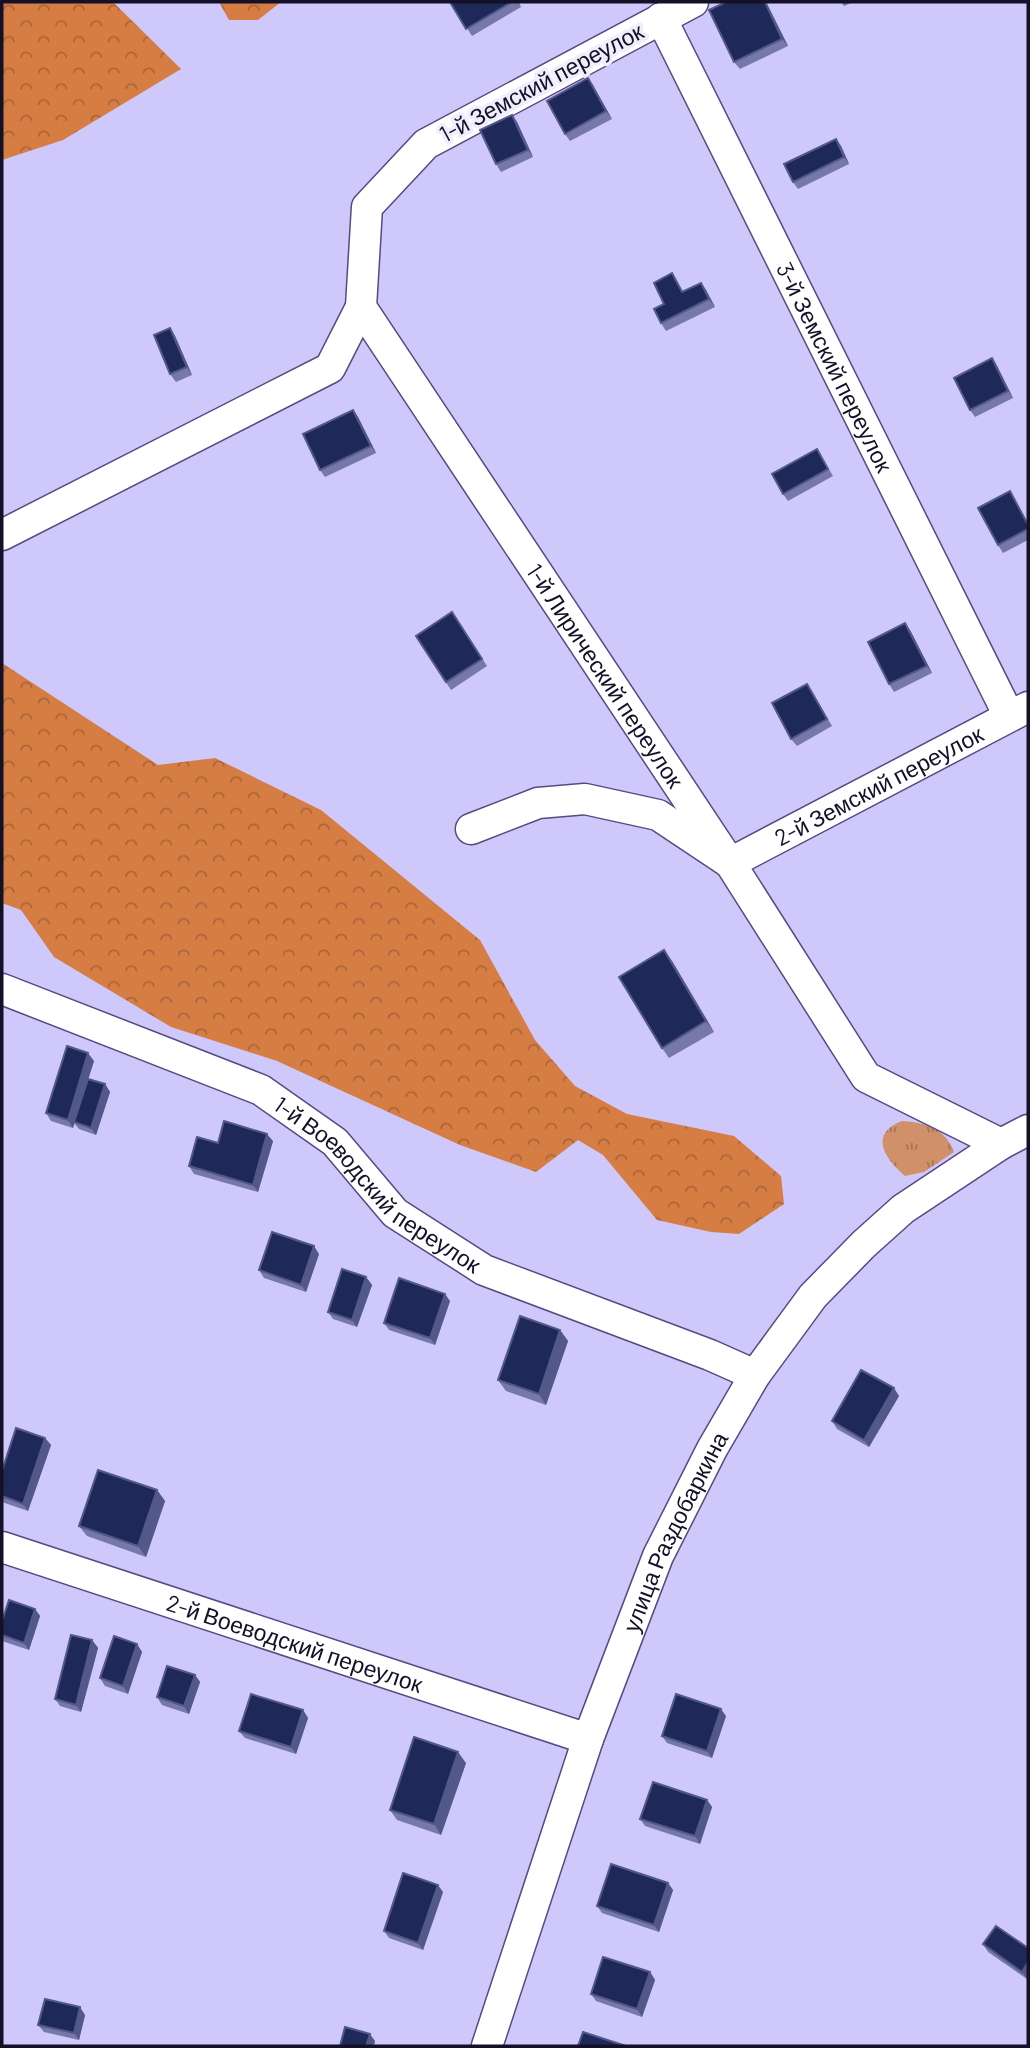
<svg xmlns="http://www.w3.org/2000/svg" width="1030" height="2048" font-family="Barlow,sans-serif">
  <defs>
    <pattern id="grass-tufts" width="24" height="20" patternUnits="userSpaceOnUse" patternTransform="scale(1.75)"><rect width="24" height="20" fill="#d09069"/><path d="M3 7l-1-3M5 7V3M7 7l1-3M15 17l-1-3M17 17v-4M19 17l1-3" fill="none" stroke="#a87456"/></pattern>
    <pattern id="forest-crowns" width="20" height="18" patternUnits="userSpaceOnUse" patternTransform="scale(1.75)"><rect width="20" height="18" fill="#d67d44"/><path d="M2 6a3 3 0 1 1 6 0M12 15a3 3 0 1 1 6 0" fill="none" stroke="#ac6539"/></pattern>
  </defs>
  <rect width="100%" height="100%" fill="#cfc8fb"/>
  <path fill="url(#grass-tufts)" d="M902,1121C924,1122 946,1129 954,1152L924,1172L905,1176C885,1159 868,1134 902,1121Z"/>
  <g fill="url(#forest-crowns)">
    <path d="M2,2H113L181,69L63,140L2,160Z"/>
    <path d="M219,2H281L258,20H229Z"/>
    <path d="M2,663L158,765L215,758L321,810L480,940L535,1040L575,1086L627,1114L734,1136L781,1176L784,1204L739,1234L711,1232L657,1220L603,1155L578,1140L536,1172L460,1145L277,1061L171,1027L54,957L21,910L2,903Z"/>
  </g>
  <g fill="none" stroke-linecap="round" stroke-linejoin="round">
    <defs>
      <g id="minor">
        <path id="s1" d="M693,2L426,144L367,207L361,307L730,863L866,1077L1001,1144"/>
        <path id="s2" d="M661,18L1009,716"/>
        <path d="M2,535L330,368L361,307"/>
        <path id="s3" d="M471,829L538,803L585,799L658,815L730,863L1028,707"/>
        <path id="s4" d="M2,989L261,1090L335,1142L395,1213L484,1270L710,1355L755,1375"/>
        <path id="s5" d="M2,1547L588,1739"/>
        <path id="s6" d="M487,2046L588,1739L658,1556L712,1449L755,1375L813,1296L864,1244L903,1209L1001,1144L1028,1130"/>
      </g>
    </defs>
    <use href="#minor" stroke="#554a81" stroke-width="33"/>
    <use href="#minor" stroke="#fff" stroke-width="30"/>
  </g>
  <g fill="#7678aa">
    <path d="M450,2H519L521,7L472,36Z"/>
    <path d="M766,2L788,46L740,69L734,62Z"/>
    <path d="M841,2H853L844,6Z"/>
    <path d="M588,78L612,119L570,141L565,134Z"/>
    <path d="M512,115L517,122L533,157L501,172L496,164Z"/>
    <path d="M836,139L841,146L849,164L798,189L793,182Z"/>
    <path d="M677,281L683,292L701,283L706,290L715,307L666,331L661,323L664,304Z"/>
    <path d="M170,328L175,336L192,375L176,382L170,374Z"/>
    <path d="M992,358L997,366L1013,398L975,417L970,410Z"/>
    <path d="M353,410L358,417L376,453L325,477L320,470Z"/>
    <path d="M817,449L833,476L788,501L783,494Z"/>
    <path d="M1010,491L1028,523V540L1003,553L998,545Z"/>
    <path d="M452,612L487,666L451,690L416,636Z"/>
    <path d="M910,630L932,673L894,692L889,684Z"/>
    <path d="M812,691L832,726L797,746L791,739Z"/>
    <path d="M672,961L714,1032L669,1058L662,1048Z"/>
    <path d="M94,1061L87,1081L105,1084L110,1092L96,1135L79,1129L74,1123L73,1128L51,1121L46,1113Z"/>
    <path d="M273,1141L258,1192L194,1174L189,1166L218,1143Z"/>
    <path d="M319,1254L306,1292L264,1278L259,1270Z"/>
    <path d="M366,1277L372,1285L357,1327L333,1319L328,1312Z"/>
    <path d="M450,1301L435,1345L389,1330L384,1323Z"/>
    <path d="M560,1330L568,1341L546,1405L506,1391L498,1380Z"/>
    <path d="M899,1396L869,1447L837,1429L832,1421Z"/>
    <path d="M45,1438L51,1445L28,1511L2,1502V1471Z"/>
    <path d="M157,1490L165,1501L146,1557L87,1536L79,1526Z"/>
    <path d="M35,1609L40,1616L29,1650L2,1641V1621Z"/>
    <path d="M92,1640L98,1648L81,1712L60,1706L55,1699Z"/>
    <path d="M137,1644L142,1652L128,1694L105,1686L100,1678Z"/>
    <path d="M195,1675L200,1682L189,1714L162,1705L157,1697Z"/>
    <path d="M303,1710L308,1718L296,1754L245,1738L239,1731Z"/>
    <path d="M726,1716L712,1758L667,1743L662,1736Z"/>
    <path d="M466,1763L441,1835L397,1820L390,1810Z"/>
    <path d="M707,1800L712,1807L700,1844L645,1826L640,1819Z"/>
    <path d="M668,1883L673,1890L659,1932L602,1913L597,1906Z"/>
    <path d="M443,1892L423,1950L389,1938L384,1931Z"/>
    <path d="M996,1926L1027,1979L988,1952L983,1944Z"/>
    <path d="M650,1972L655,1980L642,2017L596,2001L591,1994Z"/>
    <path d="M85,2015L79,2040L44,2032L38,2025Z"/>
  </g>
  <g fill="#53588a">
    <path d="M765,2H766L788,46L782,39Z"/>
    <path d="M588,78L593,85L612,119L606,111Z"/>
    <path d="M512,115L517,122L533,157L528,150Z"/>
    <path d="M836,139L841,146L849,164L844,157Z"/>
    <path d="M701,283L706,290L715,307L709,299Z"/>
    <path d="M170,328L175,336L192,375L187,367Z"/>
    <path d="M992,358L997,366L1013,398L1008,391Z"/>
    <path d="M353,410L358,417L376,453L371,446Z"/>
    <path d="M905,623L910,630L932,673L927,666Z"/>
    <path d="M664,950L672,961L714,1032L706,1021Z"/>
    <path d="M88,1053L94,1061L73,1128L68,1120Z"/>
    <path d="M105,1084L110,1092L96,1135L91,1128Z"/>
    <path d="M267,1134L273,1141L258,1192L253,1185Z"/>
    <path d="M314,1246L319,1254L306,1292L301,1285Z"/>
    <path d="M366,1277L372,1285L357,1327L352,1320Z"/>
    <path d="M445,1294L450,1301L435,1345L430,1338Z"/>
    <path d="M560,1330L568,1341L546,1405L539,1394Z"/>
    <path d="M894,1388L899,1396L869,1447L864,1440Z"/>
    <path d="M45,1438L51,1445L28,1511L23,1504Z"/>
    <path d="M157,1490L165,1501L146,1557L138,1546Z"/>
    <path d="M35,1609L40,1616L29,1650L24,1643Z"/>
    <path d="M92,1640L98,1648L81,1712L76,1705Z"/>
    <path d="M137,1644L142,1652L128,1694L123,1686Z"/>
    <path d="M195,1675L200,1682L189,1714L184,1706Z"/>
    <path d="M721,1709L726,1716L712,1758L707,1751Z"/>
    <path d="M303,1710L308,1718L296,1754L291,1747Z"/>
    <path d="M458,1752L466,1763L441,1835L434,1824Z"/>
    <path d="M707,1800L712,1807L700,1844L695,1836Z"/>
    <path d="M668,1883L673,1890L659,1932L654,1925Z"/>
    <path d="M438,1885L443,1892L423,1950L418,1943Z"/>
    <path d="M1028,1962V1977L1027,1979L1022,1972Z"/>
    <path d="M650,1972L655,1980L642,2017L637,2009Z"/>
    <path d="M80,2007L85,2015L79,2040L74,2033Z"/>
    <path d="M370,2034L375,2041L374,2046H366Z"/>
  </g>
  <g fill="#1e2859" stroke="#53588a" stroke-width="2">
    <path d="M450,2H512L466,29Z"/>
    <path d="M726,2H765L782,39L734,62L709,10Z"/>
    <path d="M588,78L606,111L565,134L547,101Z"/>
    <path d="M512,115L528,150L496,164L480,130Z"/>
    <path d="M836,139L844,157L793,182L784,164Z"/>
    <path d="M672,273L682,292L701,283L709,299L661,323L654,309L664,304L654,283Z"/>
    <path d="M170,328L187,367L170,374L154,335Z"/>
    <path d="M992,358L1008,391L970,410L954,378Z"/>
    <path d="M353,410L371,446L320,470L303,434Z"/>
    <path d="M817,449L828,469L783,494L772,474Z"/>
    <path d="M1010,491L1028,525V529L998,545L978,508Z"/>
    <path d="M452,612L482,659L446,682L416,636Z"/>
    <path d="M905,623L927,666L889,684L868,642Z"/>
    <path d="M807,684L827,719L791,739L772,703Z"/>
    <path d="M664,950L706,1021L662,1048L619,977Z"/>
    <path d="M67,1046L88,1053L68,1120L46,1113Z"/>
    <path d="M88,1079L105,1084L91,1128L74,1122Z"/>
    <path d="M224,1121L267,1134L253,1185L189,1166L197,1137L218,1143Z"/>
    <path d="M272,1232L314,1246L301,1285L259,1270Z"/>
    <path d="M342,1269L366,1277L352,1320L328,1312Z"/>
    <path d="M399,1278L445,1294L430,1338L384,1323Z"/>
    <path d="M520,1316L560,1330L539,1394L498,1380Z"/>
    <path d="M861,1370L894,1388L864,1440L832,1421Z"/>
    <path d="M16,1428L45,1438L23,1504L2,1496V1471Z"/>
    <path d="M98,1470L157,1490L138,1546L79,1526Z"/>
    <path d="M9,1600L35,1609L24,1643L2,1635V1621Z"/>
    <path d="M71,1635L92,1640L76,1705L55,1699Z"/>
    <path d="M114,1636L137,1644L123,1686L100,1678Z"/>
    <path d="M167,1666L195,1675L184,1706L157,1697Z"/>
    <path d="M251,1694L303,1710L291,1747L239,1731Z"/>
    <path d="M676,1694L721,1709L707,1751L662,1736Z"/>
    <path d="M414,1737L458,1752L434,1824L390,1810Z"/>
    <path d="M653,1782L707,1800L695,1836L640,1819Z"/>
    <path d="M611,1864L668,1883L654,1925L597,1906Z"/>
    <path d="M403,1873L438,1885L418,1943L384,1931Z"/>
    <path d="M996,1926L1028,1948V1962L1022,1972L983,1944Z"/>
    <path d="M603,1957L650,1972L637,2009L591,1994Z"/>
    <path d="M45,1999L80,2007L74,2033L38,2025Z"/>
    <path d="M345,2027L370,2034L366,2046H340Z"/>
    <path d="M583,2032L626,2046H578Z"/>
  </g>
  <g text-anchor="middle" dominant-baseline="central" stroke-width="7" stroke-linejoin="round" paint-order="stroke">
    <g font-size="23" fill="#141026" stroke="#f0eefc">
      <text transform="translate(541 82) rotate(-28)">1-й Земский переулок</text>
      <text stroke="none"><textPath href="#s2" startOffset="390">3-й Земский переулок</textPath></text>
      <text stroke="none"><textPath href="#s1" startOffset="931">1-й Лирический переулок</textPath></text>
      <text stroke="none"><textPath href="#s3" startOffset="448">2-й Земский переулок</textPath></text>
      <text stroke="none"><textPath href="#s4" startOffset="429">1-й Воеводский переулок</textPath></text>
      <text stroke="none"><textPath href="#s6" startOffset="548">улица Раздобаркина</textPath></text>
      <text stroke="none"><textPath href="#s5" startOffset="308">2-й Воеводский переулок</textPath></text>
    </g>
  </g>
  <rect width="1030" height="2048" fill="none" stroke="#141026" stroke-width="7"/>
</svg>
